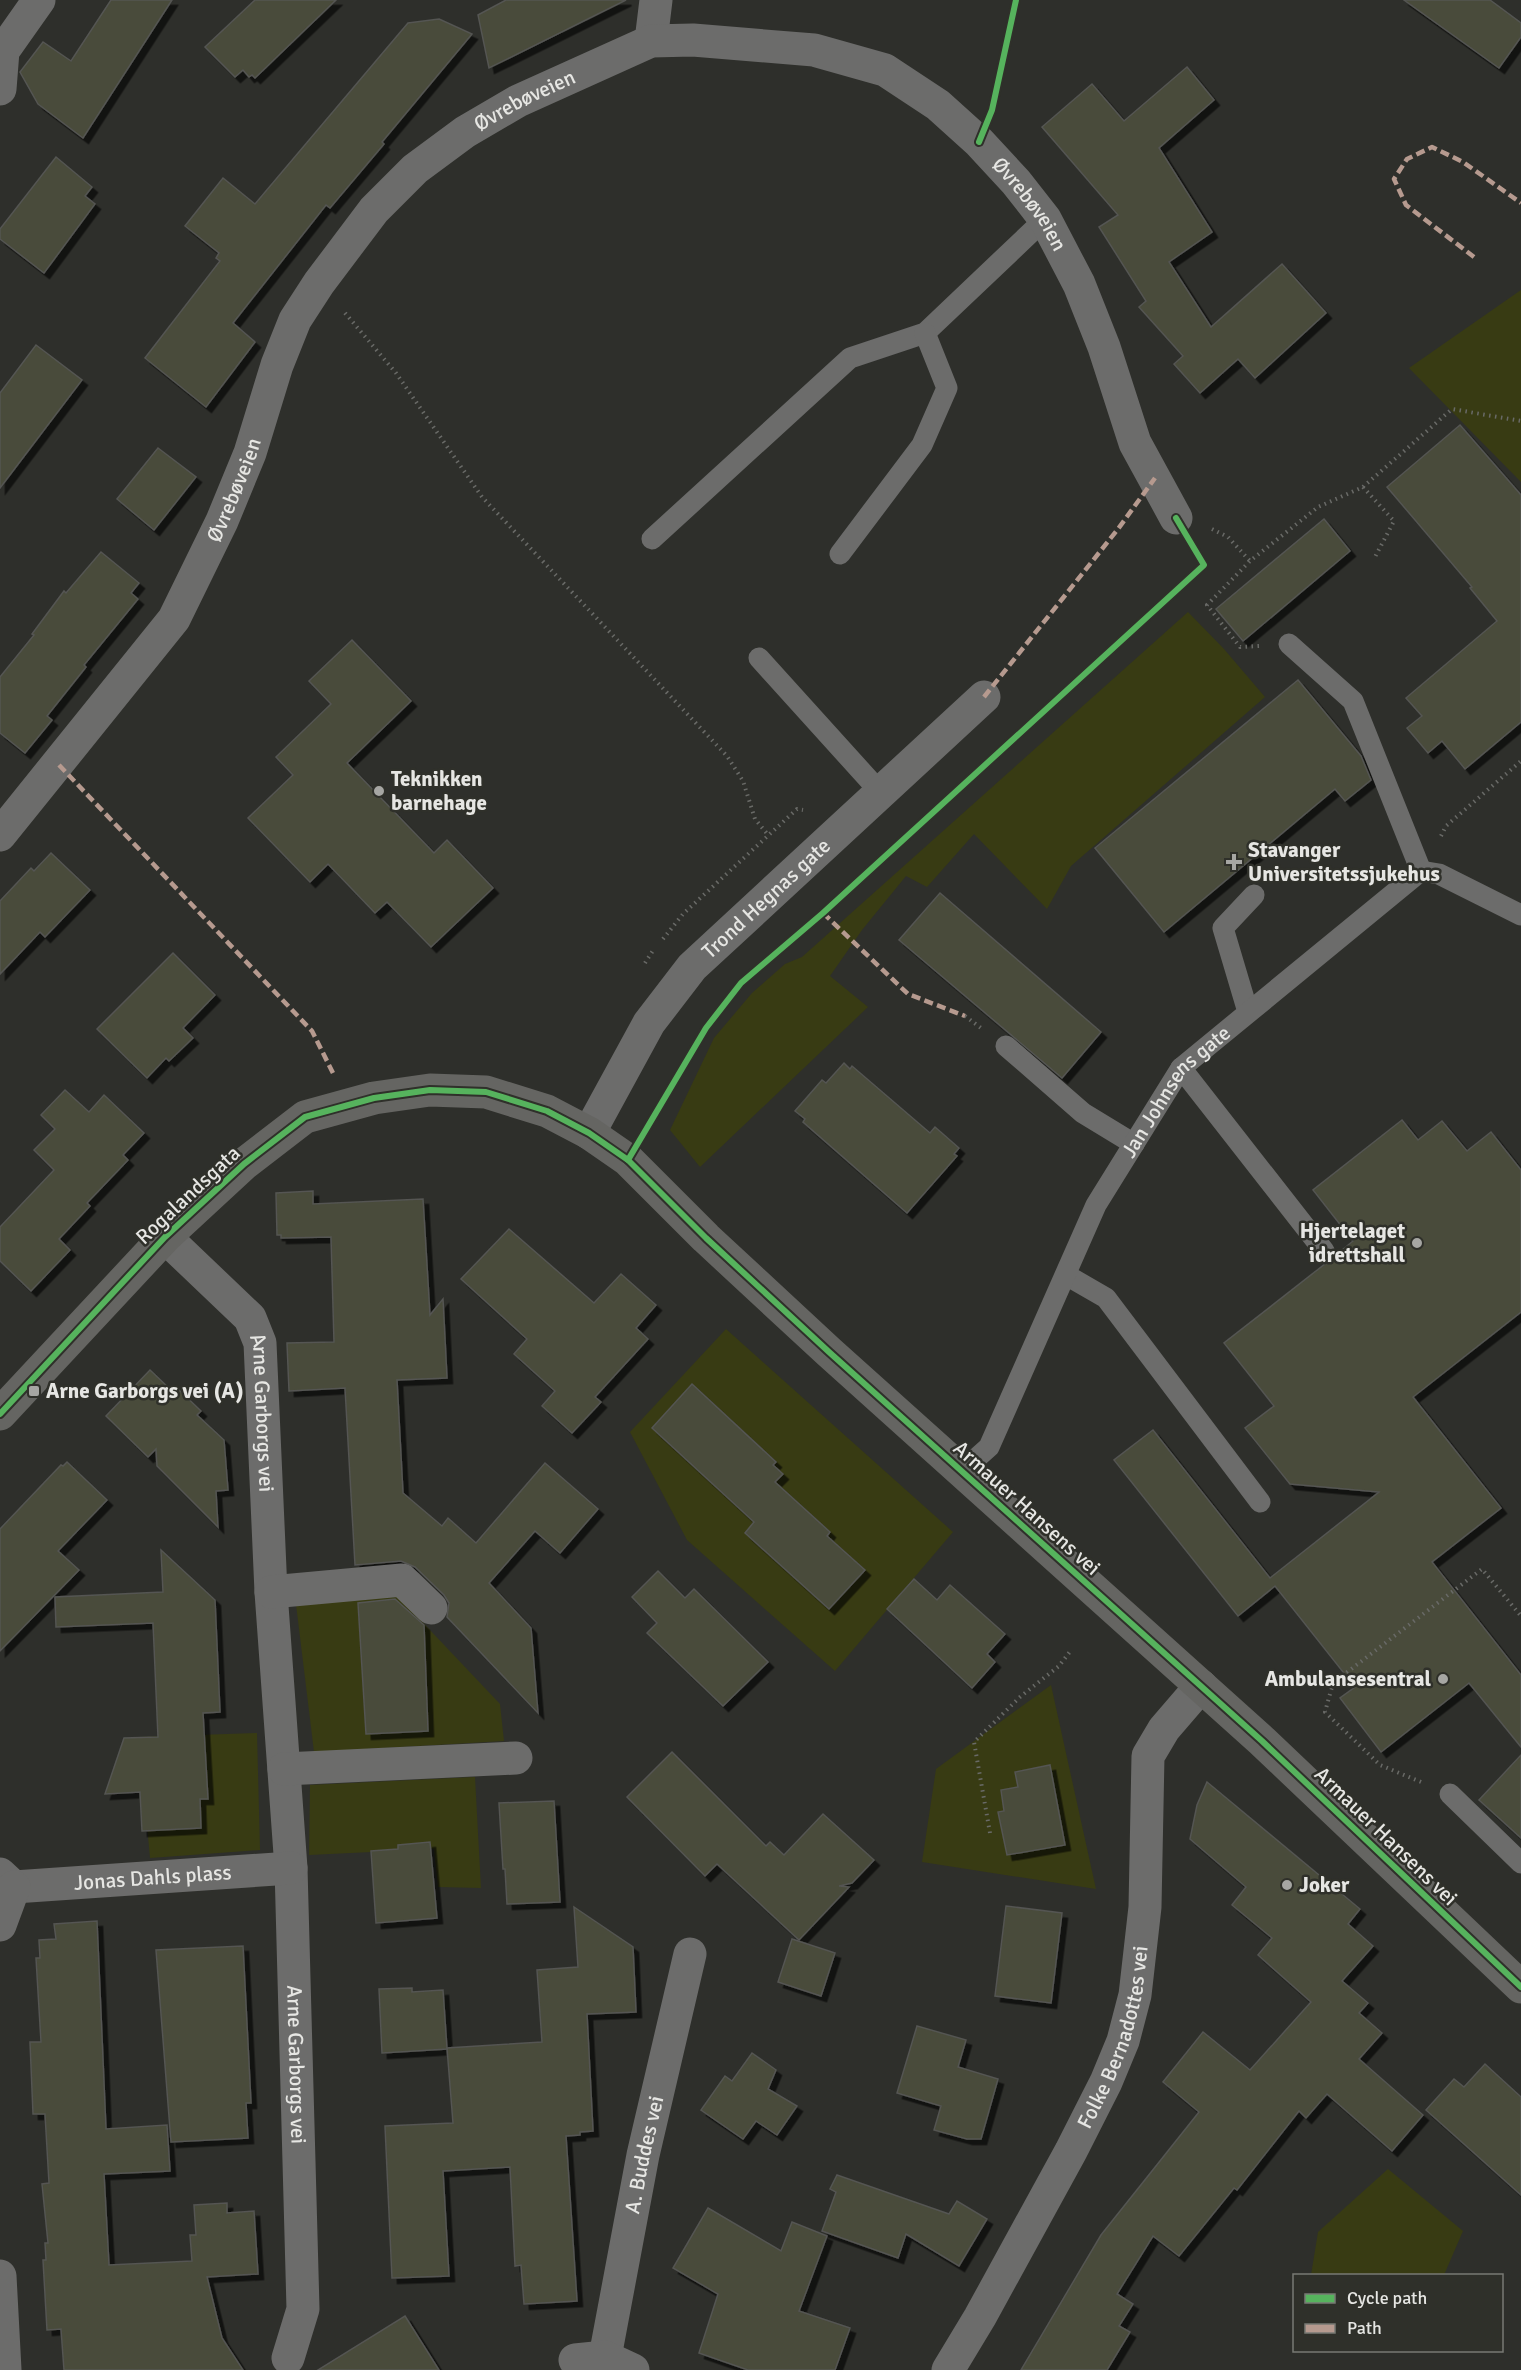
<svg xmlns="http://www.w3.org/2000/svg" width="1521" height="2370" font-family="Signika,sans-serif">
  <defs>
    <filter id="shadow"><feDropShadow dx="5.5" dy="5.5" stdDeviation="0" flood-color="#0009"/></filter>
  </defs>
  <rect width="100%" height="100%" fill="#2e2f2b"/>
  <g fill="#383b13">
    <path d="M1521,290V482L1409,368Z"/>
    <path d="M1188,612L1224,649L1265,697L1071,866L1047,909L974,834L927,887L906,876L862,930L830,976L868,1007L700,1167L670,1130L714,1038L752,993L785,964L802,957Z"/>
    <path d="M726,1329L953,1532L835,1671L687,1540L630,1432Z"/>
    <path d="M393,1591L500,1704L504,1741L314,1752L295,1596Z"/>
    <path d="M1051,1685L1096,1889L922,1862L936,1769Z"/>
    <path d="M257,1733L260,1850L150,1858L139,1737Z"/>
    <path d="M475,1777L481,1888L438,1887L434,1849L309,1855L310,1785Z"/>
    <path d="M1388,2169L1463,2231L1444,2275H1311L1318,2232Z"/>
  </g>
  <g fill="#494b3a" stroke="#545552" stroke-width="1.5" filter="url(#shadow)">
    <path d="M111,0H172L83,138L38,104L20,72L43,42L71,61Z"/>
    <path d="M255,0H336L255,78L252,75L249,77L243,70L235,77L205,47Z"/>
    <path d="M506,0H626L489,68L478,15Z"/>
    <path d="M1404,0H1490L1521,23V37L1499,68Z"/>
    <path d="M439,19L472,34L382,142L384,144L330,208L326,205L233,323L255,342L206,407L145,358L220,261L216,258L219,253L185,226L223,178L255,204L408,23Z"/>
    <path d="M1187,67L1214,100L1159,148L1212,232L1169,262L1211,327L1282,264L1326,313L1255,378L1238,359L1200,393L1174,364L1183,356L1139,307L1146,301L1099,227L1118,215L1042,127L1092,84L1124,121Z"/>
    <path d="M56,157L92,187L85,196L95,204L44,273L0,239V229Z"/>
    <path d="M36,345L82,380L0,488V393Z"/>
    <path d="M1460,425L1521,495V722L1465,769L1442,741L1428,753L1407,728L1422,716L1406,698L1497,621L1470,588L1472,587L1387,487Z"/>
    <path d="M158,448L196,477L154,530L117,499Z"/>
    <path d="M1324,519L1350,551L1243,641L1216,609Z"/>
    <path d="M101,552L139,583L131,593L138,599L84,665L86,667L47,716L52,720L25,753L0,733V677L34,635L32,634L64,591L66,593Z"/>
    <path d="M352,640L411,701L347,763L434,853L447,840L493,888L431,947L387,902L375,913L328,864L310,882L248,818L293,775L276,757L331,704L309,681Z"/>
    <path d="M1298,680L1361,756L1371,780L1345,801L1335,789L1164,932L1095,848Z"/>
    <path d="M51,853L90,890L45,937L40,932L0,974V901L31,868L34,871Z"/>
    <path d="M940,893L1101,1032L1062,1078L899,940Z"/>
    <path d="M173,953L215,995L183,1028L193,1038L169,1061L166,1058L147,1078L97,1029Z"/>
    <path d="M844,1063L850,1069L852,1066L930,1133L935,1127L959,1148L954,1154L957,1156L907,1213L803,1122L805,1119L795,1111L822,1080L826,1083Z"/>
    <path d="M65,1090L89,1112L104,1095L144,1133L123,1155L128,1160L87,1203L90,1206L59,1239L70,1250L31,1291L0,1261V1227L54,1170L34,1150L55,1129L41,1115Z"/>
    <path d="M1402,1120L1418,1140L1442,1121L1467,1151L1491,1132L1521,1170V1312L1413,1397L1501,1508L1432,1562L1521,1675V1747L1469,1683L1381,1752L1340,1698L1355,1687L1275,1586L1238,1616L1114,1460L1153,1430L1270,1578L1379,1492L1290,1484L1245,1428L1274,1406L1224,1343L1325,1264L1332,1261L1336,1255L1353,1241L1313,1190Z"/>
    <path d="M313,1191V1204L423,1199L430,1315L443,1299L447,1378L397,1380L403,1493L442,1526L448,1518L476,1543L545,1463L598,1509L560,1553L535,1531L489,1583L531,1628L538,1713L447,1617L449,1603L444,1595L415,1567L401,1561L355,1565L345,1388L289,1391L287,1343L334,1342L331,1237L281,1238V1235H277L276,1193Z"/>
    <path d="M509,1229L594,1303L621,1274L656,1305L636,1328L648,1339L595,1397L601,1402L572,1433L542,1406L555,1391L514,1354L527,1339L461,1279Z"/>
    <path d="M150,1370L171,1390L175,1386L201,1411L197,1415L224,1440L228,1490L216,1491L218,1527L157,1466L156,1449L148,1457L106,1416Z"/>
    <path d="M692,1384L776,1462L773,1465L783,1474L775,1482L830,1532L827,1536L865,1570L829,1609L745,1533L754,1522L652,1428Z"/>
    <path d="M67,1462L107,1500L58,1551L79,1570L0,1651V1529L61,1465L63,1466Z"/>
    <path d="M161,1550L215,1600L220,1712L203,1713L208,1799H200L201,1828L142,1831L140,1792L105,1794L124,1738L158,1737L153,1623L56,1627L55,1597L163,1592Z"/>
    <path d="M658,1571L685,1598L694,1589L768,1662L723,1706L647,1633L657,1623L632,1597Z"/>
    <path d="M914,1579L937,1600L950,1585L1005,1634L987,1654L995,1662L972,1688L887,1609Z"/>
    <path d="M395,1599L424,1625L428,1731L366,1734L358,1603Z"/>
    <path d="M672,1752L766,1846L770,1842L784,1855L823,1814L874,1860L852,1883L839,1886L849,1887L799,1940L717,1864L705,1876L627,1797Z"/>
    <path d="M1521,1755V1838L1479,1800Z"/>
    <path d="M1050,1765L1065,1845L1007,1855L998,1812L1004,1811L1001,1790L1018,1787L1015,1772Z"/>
    <path d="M1207,1782L1360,1909L1348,1924L1373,1946L1342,1981L1368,2003L1359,2013L1382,2033L1359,2059L1423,2115L1392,2151L1327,2094L1306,2118L1299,2111L1237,2190L1234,2188L1179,2256L1153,2236L1117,2294L1133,2304L1119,2326L1130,2332L1107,2370H1021L1101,2235L1199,2112L1163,2082L1203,2032L1250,2070L1311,2002L1258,1955L1272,1938L1232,1905L1246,1887L1190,1839L1197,1805Z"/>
    <path d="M554,1801L560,1902L507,1904L505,1869H503L499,1803Z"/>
    <path d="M430,1842L437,1918L376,1923L371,1851L398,1849V1845Z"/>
    <path d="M1006,1906L1062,1913L1051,2003L995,1996Z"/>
    <path d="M574,1907L633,1947L636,2012L587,2014L593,2131L580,2132V2135L566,2136L577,2301L524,2304L521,2265L515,2266L510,2167L443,2171L449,2276L392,2278L385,2126L453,2123L447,2048L542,2042L537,1970L578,1967Z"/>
    <path d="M97,1921L106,2129L167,2125L170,2171L104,2174L109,2265L192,2261L190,2235H196L194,2205L227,2203V2213L254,2211L258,2274L207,2277L222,2338L243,2370H64L61,2329L47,2330L43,2260H46L45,2243H48L42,2184L49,2183L45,2114H33L30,2042H41L36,1958H40L39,1940L56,1939L54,1924Z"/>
    <path d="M792,1939L835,1953L821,1996L778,1982Z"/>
    <path d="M243,1946L251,2103H246L248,2138L171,2142L156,1950Z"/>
    <path d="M412,1988V1992L443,1990L447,2049L382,2053L379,1989Z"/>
    <path d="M917,2026L966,2040L958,2067L998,2079L981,2139H967L934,2130L941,2106L897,2093Z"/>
    <path d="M752,2053L776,2070L768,2089L797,2106L777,2135L756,2121L743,2139L701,2110L725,2076L732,2081Z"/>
    <path d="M1485,2064L1521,2097V2195L1426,2110L1454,2079L1464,2087Z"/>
    <path d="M837,2175L949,2214L957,2201L987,2219L959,2266L906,2234L898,2258L822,2231L836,2192L830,2189Z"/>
    <path d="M708,2208L781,2251L792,2222L827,2236L799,2311L850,2328L835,2370H748L699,2353L718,2294L673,2268Z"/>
    <path d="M405,2316L439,2370H318Z"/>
  </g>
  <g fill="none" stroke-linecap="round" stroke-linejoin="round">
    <g stroke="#696a67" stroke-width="4" stroke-dasharray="1.5 4.5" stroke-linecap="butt">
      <path d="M345,313L396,373L482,497L727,756L743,781L755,819L769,836"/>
      <path d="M1363,487L1394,521L1375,557"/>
      <path d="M1212,529L1228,537L1250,561"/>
      <path d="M1259,646L1240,647L1207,605L1250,561L1318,507L1363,487L1452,409L1521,421"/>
      <path d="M1441,836L1446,826L1521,761"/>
      <path d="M663,939L683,914L797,809L803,810"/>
      <path d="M645,963L654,949"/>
      <path d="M965,1016L981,1028"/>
      <path d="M1421,1782L1380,1765L1325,1712L1333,1683L1482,1569L1521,1616"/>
      <path d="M990,1833L974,1742L1020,1697L1059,1666L1072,1649"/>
    </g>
    <g stroke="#6c6c6b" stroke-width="21">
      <path d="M652,539L850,358L925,333L1045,219"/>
      <path d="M840,554L922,445L947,388L925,333"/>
      <path d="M1289,644L1353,701L1421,871"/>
      <path d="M759,658L881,793"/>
      <path d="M1248,1012L1223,928L1254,895"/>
      <path d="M1006,1046L1083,1113L1134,1144"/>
      <path d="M1181,1068L1324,1251"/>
      <path d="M1066,1275L1106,1298L1260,1502"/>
      <path id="s1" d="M961,1472L989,1447L1096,1205L1181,1068L1421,871L1439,874L1521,915"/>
      <path d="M1450,1794L1521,1863"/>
    </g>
    <g stroke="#6c6c6b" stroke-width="33">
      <path d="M651,41L656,0"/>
      <path d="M0,89L3,51L39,0"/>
      <path id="s2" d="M0,835L174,619L222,521L250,453L277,365L295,320L319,283L374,210L415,169L465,132L518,101L651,41L693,40L814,50L885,70L938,105L979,142L1016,182L1045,219L1079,284L1104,347L1135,443L1176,518"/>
      <path id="s3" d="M589,1133L649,1023L692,967L984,697"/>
      <path id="s4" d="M165,1237L250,1318L260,1343L271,1592L291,1868L303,2309L288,2358"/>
      <path d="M271,1592L402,1580L431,1608"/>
      <path d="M284,1769L516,1758"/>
      <path id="s5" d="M0,1874L14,1887L291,1868"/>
      <path d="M0,1925L14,1887"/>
      <path d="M0,2276L5,2370"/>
      <path id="s6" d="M605,2357L643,2155L690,1954"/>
      <path d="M575,2360L605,2357L633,2370"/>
      <path id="s7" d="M948,2370L980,2317L1071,2151L1106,2082L1123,2041L1135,1995L1145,1907L1148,1756L1164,1729L1201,1686"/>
    </g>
    <path stroke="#656562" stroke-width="33" d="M0,1414L165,1237L244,1164L305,1117L374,1098L430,1090L486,1092L547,1111L589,1133L628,1160L706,1238L829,1352L1262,1741L1521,1987"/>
    <g stroke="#b69a8f" stroke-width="4.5" stroke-dasharray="9 4.5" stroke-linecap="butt">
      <path d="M1474,257L1406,205L1394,179L1407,159L1432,147L1463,162L1521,203"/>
      <path d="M984,697L1118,529L1155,478"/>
      <path d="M59,765L312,1031L334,1075"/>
      <path d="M823,913L908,994L965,1016"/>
    </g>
    <defs>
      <g id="cycleway">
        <path d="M979,142L992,110L1016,0"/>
        <path d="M628,1160L706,1028L741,983L823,913L1204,565L1176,518"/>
        <path d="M0,1414L165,1237L244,1164L305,1117L374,1098L430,1090L486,1092L547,1111L589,1133L628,1160L706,1238L829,1352L1262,1741L1521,1987"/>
      </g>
    </defs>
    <use href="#cycleway" stroke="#2f302a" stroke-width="10"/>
    <use href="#cycleway" stroke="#56b35d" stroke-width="6"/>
  </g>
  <g fill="#a6a6a3" stroke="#2f302a" stroke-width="2">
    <circle cx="379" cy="791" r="6"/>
    <path d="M1231 853h6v6h6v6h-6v6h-6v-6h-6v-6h6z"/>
    <circle cx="1417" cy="1243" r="6"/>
    <rect x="28" y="1385" width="12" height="12" rx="3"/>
    <circle cx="1443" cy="1679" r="6"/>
    <circle cx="1287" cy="1885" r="6"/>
  </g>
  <g text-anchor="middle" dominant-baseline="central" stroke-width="5" stroke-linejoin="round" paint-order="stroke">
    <g font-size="21" fill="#e6e6e3" stroke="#2f302a">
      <text stroke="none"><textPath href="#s2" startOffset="924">Øvrebøveien</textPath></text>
      <text stroke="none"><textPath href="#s2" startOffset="1500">Øvrebøveien</textPath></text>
      <text stroke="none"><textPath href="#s2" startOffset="420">Øvrebøveien</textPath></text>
      <text stroke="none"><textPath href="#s3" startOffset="297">Trond Hegnas gate</textPath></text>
      <text stroke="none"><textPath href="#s1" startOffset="442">Jan Johnsens gate</textPath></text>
      <text transform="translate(188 1195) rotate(-43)">Rogalandsgata</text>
      <text stroke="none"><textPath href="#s4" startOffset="214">Arne Garborgs vei</textPath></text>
      <text transform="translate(1027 1508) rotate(42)">Armauer Hansens vei</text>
      <text transform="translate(1386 1836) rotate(44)">Armauer Hansens vei</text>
      <text stroke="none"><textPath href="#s5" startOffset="158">Jonas Dahls plass</textPath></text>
      <text stroke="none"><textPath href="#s7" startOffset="374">Folke Bernadottes vei</textPath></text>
      <text stroke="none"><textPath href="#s4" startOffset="867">Arne Garborgs vei</textPath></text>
      <text stroke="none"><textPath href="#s6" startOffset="206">A. Buddes vei</textPath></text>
    </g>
    <g font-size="21" font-weight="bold" fill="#e6e6e3" stroke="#2f302a" text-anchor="start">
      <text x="391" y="779">Teknikken<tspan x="391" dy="24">barnehage</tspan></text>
      <text x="1248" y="850">Stavanger<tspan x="1248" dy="24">Universitetssjukehus</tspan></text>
      <text x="1405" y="1231" text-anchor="end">Hjertelaget<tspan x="1405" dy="24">idrettshall</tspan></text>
      <text x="46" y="1391">Arne Garborgs vei (A)</text>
      <text x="1431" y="1679" text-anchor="end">Ambulansesentral</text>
      <text x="1299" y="1885">Joker</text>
    </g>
  </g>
  <rect x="1293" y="2274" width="210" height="78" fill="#2f302a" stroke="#787974" stroke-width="1.5"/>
  <rect x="1305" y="2294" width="30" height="9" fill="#56b35d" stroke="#787974" stroke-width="1.5"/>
  <text x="1347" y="2304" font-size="18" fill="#e6e6e3">Cycle path</text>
  <rect x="1305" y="2324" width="30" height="9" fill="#b69a8f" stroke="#787974" stroke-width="1.5"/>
  <text x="1347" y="2334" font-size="18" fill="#e6e6e3">Path</text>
</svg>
